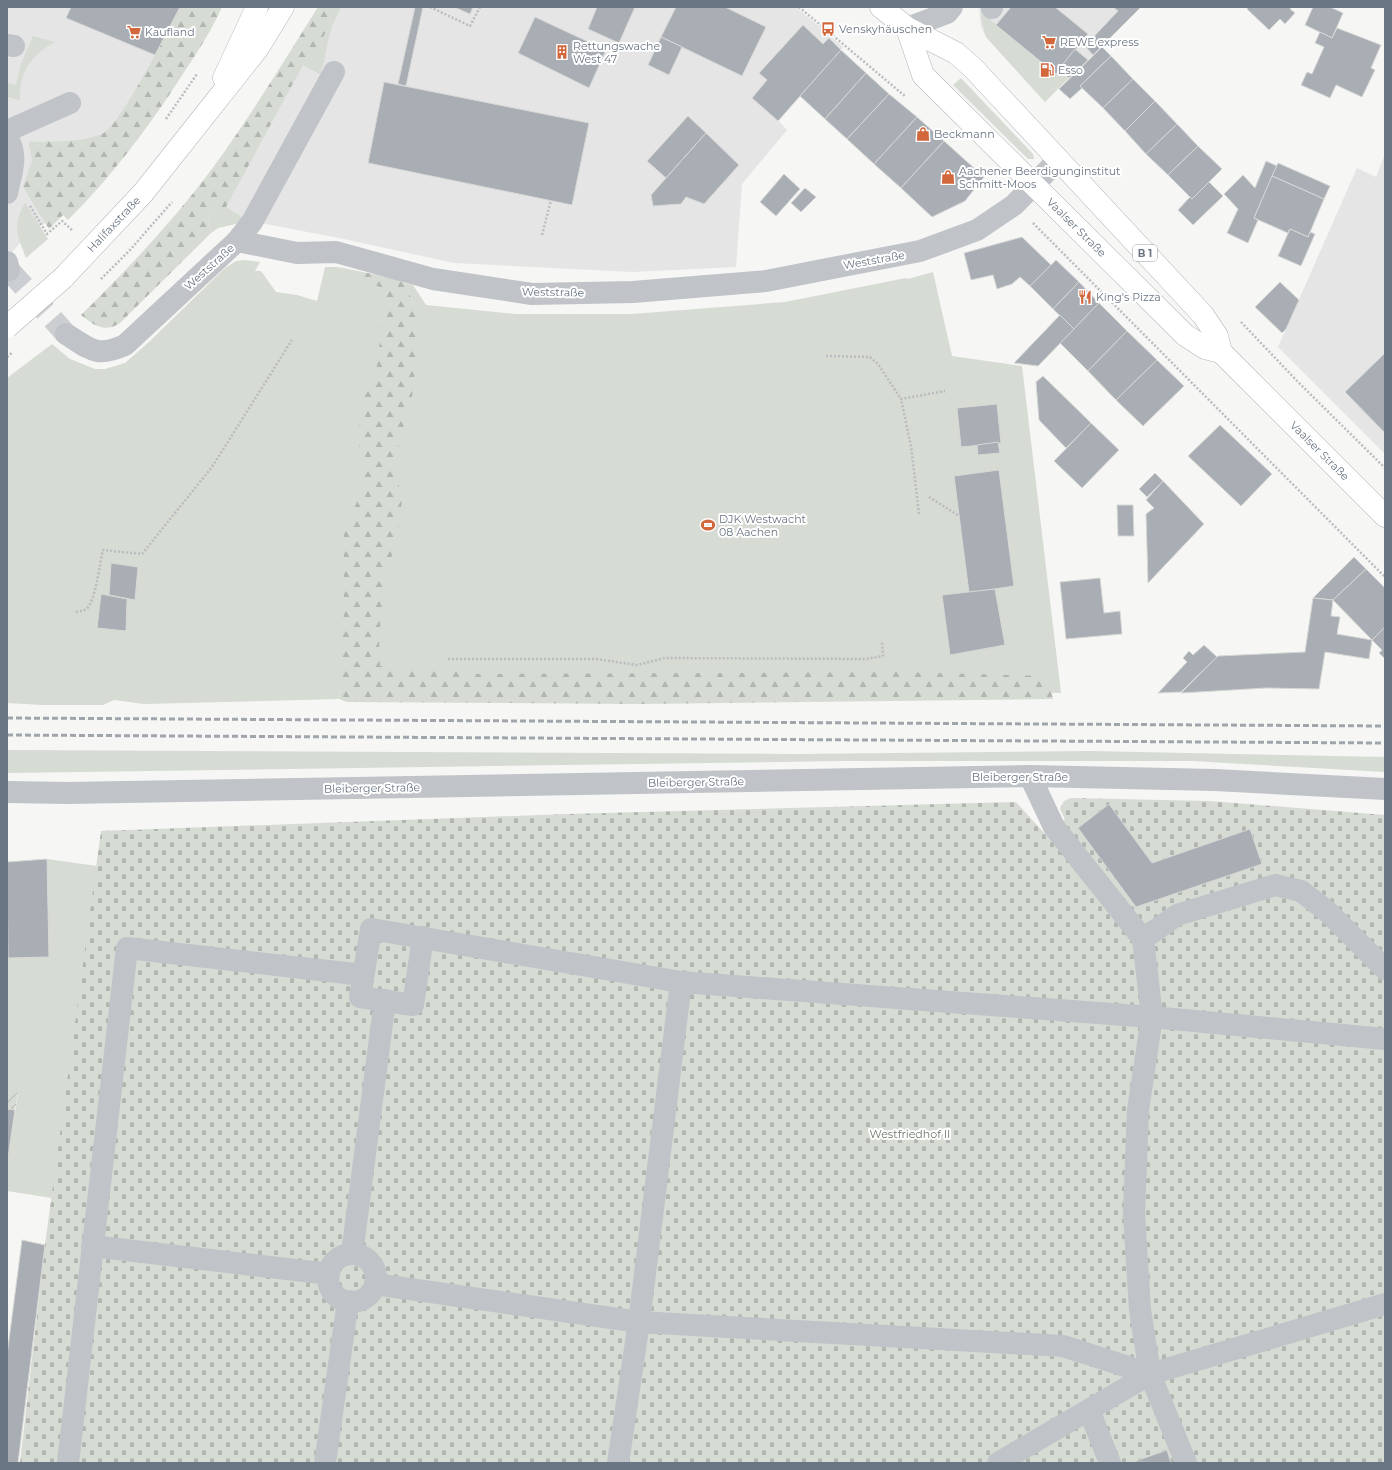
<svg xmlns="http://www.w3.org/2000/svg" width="1392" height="1470" font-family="Montserrat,sans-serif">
  <defs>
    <pattern id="forest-firs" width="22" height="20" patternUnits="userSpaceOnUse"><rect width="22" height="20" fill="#d6dbd3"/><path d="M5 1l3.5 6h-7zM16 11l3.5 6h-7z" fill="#b2b6b1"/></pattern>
    <pattern id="cemetery-stones" width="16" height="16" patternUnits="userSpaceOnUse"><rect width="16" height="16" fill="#d6dbd3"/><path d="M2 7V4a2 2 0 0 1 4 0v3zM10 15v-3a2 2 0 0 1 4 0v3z" fill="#b2b6b1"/></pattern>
    <pattern id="garden-furrows" width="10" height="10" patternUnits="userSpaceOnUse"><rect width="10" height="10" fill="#d6dbd3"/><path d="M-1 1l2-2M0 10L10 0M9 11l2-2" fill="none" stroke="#b2b6b1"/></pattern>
  </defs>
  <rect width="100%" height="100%" fill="#f6f6f4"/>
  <g fill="#e4e5e4">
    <path d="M7,7H222L48,221L26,236L7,258Z"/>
    <path d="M329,7H796L843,47L778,120L787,130L742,184L736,267L632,272L454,263L339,238L208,213Z"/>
    <path d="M979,7H1141L1045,102L986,37L981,27Z"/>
    <path d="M1385,154V454L1278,347L1357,168L1376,177Z"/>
  </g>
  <g fill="#d6dbd3">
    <path d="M981,7H986L987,17L1056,74L1059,71L1068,78L1045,102L986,37L981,17Z"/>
    <path d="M335,20C326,37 327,57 320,74L303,65Z"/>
    <path d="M33,36L55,42C31,55 19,72 20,100L7,97V83L16,85L20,67Z"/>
    <path d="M961,78L1033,154L1034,159H1028L953,85Z"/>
    <path d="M25,203L48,239L26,258C17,235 12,226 25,203Z"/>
    <path d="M226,207L242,217L240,223L218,228L211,233L208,213Z"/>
    <path d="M244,260L260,262L255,271H261L276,292L297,295L317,301L325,267H338L344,271L395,280L415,307L405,283L413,285L426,305L516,314H632L785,302L906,278L908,279L933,272L952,356L1022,366L1061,693L340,684L339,699L144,704L114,700L103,705H43L7,703V378L52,344L70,359L95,369H105L125,363L150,341L225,268L236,261Z"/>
    <path d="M7,750L797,754L1089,751L1385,757V772L1192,761H843L7,773Z"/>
    <path d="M47,859L97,866L52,1198L7,1191V1165L18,1094L7,1092V958L49,957Z"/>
  </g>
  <g fill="url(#forest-firs)">
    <path d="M180,7H222C211,32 194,57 179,80C146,131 111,177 68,220L63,215L49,229L23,187L32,161L29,142C52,141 80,143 102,134C121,125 168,30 180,7Z"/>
    <path d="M318,7H341L335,20L303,65L226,207L208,213L211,233L120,323C104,333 95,326 81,315C128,269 172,222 212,169C250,117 284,61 318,7Z"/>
    <path d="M338,267L393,278L405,283L415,307L419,340L411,405L399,440L397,477L402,501L396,543L384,581L379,639L380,666L481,674L902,672L1047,676L1053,699L638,704L347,702L339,699L344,608V532L359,497L367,465L359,445L360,406L377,366L384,306L380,287L357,279Z"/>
  </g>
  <path fill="url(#cemetery-stones)" d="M1071,798L1209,801L1385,815V1463H20L45,1245L101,831L567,814L1016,802L1045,834L1065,819L1060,809L1064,801Z"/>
  <path fill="url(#garden-furrows)" d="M7,1092L18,1093L15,1110L7,1109Z"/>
  <g fill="#a8aeb4" stroke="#d8d8d6">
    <path d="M71,7H180L155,55L66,18Z"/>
    <path d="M415,7H423L406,86L398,84Z"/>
    <path d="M454,7H473L470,14Z"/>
    <path d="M597,7H635L619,43L588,29Z"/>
    <path d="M676,7H725L766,27L742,76L661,37Z"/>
    <path d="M1011,7H1055L1088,34L1056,74L996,25Z"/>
    <path d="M1113,7H1141L1093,55L1085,46L1118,11Z"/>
    <path d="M1248,7H1292L1290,9L1295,13L1285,24L1280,19L1269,30L1247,9Z"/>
    <path d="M1313,7H1330L1343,13L1332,38L1305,25Z"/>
    <path d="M535,17L606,50L589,88L518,53Z"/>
    <path d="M803,25L823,44L829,38L841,50L778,121L752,98L767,80L759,73Z"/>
    <path d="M1337,28L1381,45L1371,68L1375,70L1362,97L1336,85L1330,98L1301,85L1307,72L1312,74L1324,47L1315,43L1320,32L1332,38Z"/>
    <path d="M661,37L682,47L669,75L648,65Z"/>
    <path d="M1102,47L1111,56L1080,86L1082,88L1070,99L1059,89Z"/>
    <path d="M1075,49L1088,60L1069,78L1059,69Z"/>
    <path d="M841,50L866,73L825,119L800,96Z"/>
    <path d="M1111,56L1133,79L1103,108L1080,86Z"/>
    <path d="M866,73L889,94L847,139L825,119Z"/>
    <path d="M1133,79L1155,101L1125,131L1103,108Z"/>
    <path d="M384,82L589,123L572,205L368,163Z"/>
    <path d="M889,94L917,117L874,164L847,139Z"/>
    <path d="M1155,101L1177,124L1146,154L1125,131Z"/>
    <path d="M688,116L706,133L666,178L647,161Z"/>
    <path d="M917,117L944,141L901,188L874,164Z"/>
    <path d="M1177,124L1198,146L1168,175L1146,154Z"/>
    <path d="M706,133L739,165L704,204L686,197L681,204L653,206L651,195Z"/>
    <path d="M944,141L984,177L965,201L932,217L901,188Z"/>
    <path d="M1198,146L1222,169L1192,199L1168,175Z"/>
    <path d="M1266,161L1277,166L1254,218L1258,220L1248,243L1227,233L1238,209L1224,194L1243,175L1255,188Z"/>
    <path d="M1278,163L1330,186L1324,199L1272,176Z"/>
    <path d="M784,174L800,189L776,216L760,202Z"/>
    <path d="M1272,176L1324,199L1308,237L1290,229L1288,233L1254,218Z"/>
    <path d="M1209,182L1223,196L1193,225L1178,210L1190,197L1192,199Z"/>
    <path d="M805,188L816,197L801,212L791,203Z"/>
    <path d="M1290,229L1308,237L1310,232L1315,234L1301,266L1278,256Z"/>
    <path d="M1022,237L1051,265L1030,286L1020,277L1012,284L997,289L993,275L971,280L964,253Z"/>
    <path d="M1056,260L1079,282L1053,309L1030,286Z"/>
    <path d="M1079,282L1099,303L1074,329L1053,309Z"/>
    <path d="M1280,282L1299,300L1286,329L1282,333L1255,307Z"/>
    <path d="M1099,303L1127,331L1088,371L1060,343Z"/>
    <path d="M1060,315L1074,329L1038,366L1014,363Z"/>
    <path d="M1127,331L1157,360L1116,400L1088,371Z"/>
    <path d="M1385,353V433L1345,392Z"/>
    <path d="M1157,360L1184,386L1143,426L1116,400Z"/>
    <path d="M1043,376L1091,423L1066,448L1039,420L1036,382Z"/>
    <path d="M997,404L1001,443L961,447L957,408Z"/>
    <path d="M1091,423L1119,450L1082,488L1054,461Z"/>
    <path d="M1220,425L1272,474L1241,506L1188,456Z"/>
    <path d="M998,442L1000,453L978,455L977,445Z"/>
    <path d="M999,470L1014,586L969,593L954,476Z"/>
    <path d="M1155,473L1163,481L1147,497L1139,489Z"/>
    <path d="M1163,481L1204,524L1148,583L1146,514L1154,508L1146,500Z"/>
    <path d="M1117,505H1133L1134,536H1118Z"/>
    <path d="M1354,557L1366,569L1333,600L1313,598Z"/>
    <path d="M111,563L138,567L135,600L109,595Z"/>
    <path d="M1366,569L1385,588V627L1372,640L1333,600Z"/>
    <path d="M1100,578L1104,613L1120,611L1122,634L1066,639L1060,582Z"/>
    <path d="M995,589L1005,645L950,655L942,595Z"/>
    <path d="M101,594L127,599L126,631L97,628Z"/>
    <path d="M1313,598L1333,600L1331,616L1340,617L1337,634L1372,640L1369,659L1325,652L1319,689L1266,688L1181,693L1218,656L1305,652Z"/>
    <path d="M1385,627V659L1379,653L1382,650L1372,640Z"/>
    <path d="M1204,645L1217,657L1181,692L1158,693L1187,662L1183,658L1189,651L1193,655Z"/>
    <path d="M1109,804L1152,863L1250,829L1262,864L1136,907L1078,828Z"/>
    <path d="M47,859L49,957L8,958L7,862Z"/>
    <path d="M7,1109L15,1110L7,1165Z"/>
    <path d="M22,1240L45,1245L18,1463H7V1355Z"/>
    <path d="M1167,1450L1171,1463L1133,1462Z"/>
  </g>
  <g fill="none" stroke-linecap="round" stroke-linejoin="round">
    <path stroke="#cccfd2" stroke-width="22" stroke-dasharray="22 11" stroke-linecap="butt" d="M9,270L66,334"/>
    <defs>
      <g id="major">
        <path id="s1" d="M881,7L907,28L956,53L973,68L1203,315L1217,336L1221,352L1385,516"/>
        <path id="s2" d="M907,28L923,75L1185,335L1205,348L1221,352"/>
        <path d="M224,78L257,7"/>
        <path id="s3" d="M63,278L143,193L258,48L283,7"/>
      </g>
    </defs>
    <use href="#major" stroke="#b4b7bb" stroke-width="23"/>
    <g stroke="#babcbf" stroke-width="2.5" stroke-dasharray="2 2" stroke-linecap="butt">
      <path d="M430,7L470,26L480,7"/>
      <path d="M799,7L906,97"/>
      <path d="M166,119L197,74"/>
      <path d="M30,206L47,234L62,221L72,230"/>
      <path d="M1033,223L1385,577"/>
      <path d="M542,235L551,200"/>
      <path d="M101,279L130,250L172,202"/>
      <path d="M1241,322L1298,382L1385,468"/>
      <path d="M826,356L870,357L878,364L901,399"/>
      <path d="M929,497L959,516"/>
      <path d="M919,514L911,446L901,399L945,391"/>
      <path d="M76,612C81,611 86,611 89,606C97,592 99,566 103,550L142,554L212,467L292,340"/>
      <path d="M448,659H596L637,665L665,658L865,659L883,656L882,642"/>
    </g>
    <g stroke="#c0c3c7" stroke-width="22">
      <path d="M992,8V7"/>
      <path d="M907,28L947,13L952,7"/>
      <path d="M7,45L14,46"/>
      <path d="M7,131L70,103"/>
      <path d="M7,137C19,155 11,174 7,193"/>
      <path d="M237,241L252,222L334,72"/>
      <path d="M7,262L9,270"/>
      <path d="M66,334C90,349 96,358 125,345L237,241L297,253L336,252L433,279L532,294L633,292L766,281L920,251L977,230L1014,205L1058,160"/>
      <path d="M1030,776L1054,827L1143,939"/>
      <path d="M7,792L68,793L1030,776L1215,780L1385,789"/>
      <path d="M423,937L413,1005L360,997L371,929L681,982L1152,1017L1385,1039"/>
      <path d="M92,1246L329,1274"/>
      <path d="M352,1254L385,1000"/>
      <circle cx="352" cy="1278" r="24"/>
      <path d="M375,1284L639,1322L1063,1346L1150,1374"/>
      <path d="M1089,1410L1110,1463"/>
      <path d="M68,1463L127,948L363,975"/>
      <path d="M325,1463L348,1301"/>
      <path d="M618,1463L639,1322L681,982"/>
      <path d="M998,1463L1150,1374L1385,1304"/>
      <path d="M1186,1463L1150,1374L1140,1310L1134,1214L1138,1110L1152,1017L1143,939L1177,915L1275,885L1301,891L1328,912L1385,969"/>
    </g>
    <use href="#major" stroke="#fff" stroke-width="22"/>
    <g stroke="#a0a5ab" stroke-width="3" stroke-dasharray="6 3" stroke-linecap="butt">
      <path d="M7,718L1385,726"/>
      <path d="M7,735L1385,743"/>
    </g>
    <defs>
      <path id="major-bridge" d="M7,327L63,278"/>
    </defs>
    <use href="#major-bridge" stroke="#b4b7bb" stroke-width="23" stroke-linecap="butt"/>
    <path stroke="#babcbf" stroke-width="2.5" stroke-dasharray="2 2" stroke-linecap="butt" d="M7,357L13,352"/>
    <use href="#major-bridge" stroke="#fff" stroke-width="22"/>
  </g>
  <defs>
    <symbol id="bus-bare" viewBox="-9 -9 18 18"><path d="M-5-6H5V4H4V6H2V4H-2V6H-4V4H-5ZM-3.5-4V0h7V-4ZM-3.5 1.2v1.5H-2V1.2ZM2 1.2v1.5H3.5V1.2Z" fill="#d1673a" stroke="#fff" stroke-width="2.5" paint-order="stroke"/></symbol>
    <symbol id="supermarket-bare" viewBox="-9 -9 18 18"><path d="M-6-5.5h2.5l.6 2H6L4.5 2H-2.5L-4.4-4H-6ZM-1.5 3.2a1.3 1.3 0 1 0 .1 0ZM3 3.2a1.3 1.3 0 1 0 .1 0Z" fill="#d1673a" stroke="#fff" stroke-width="2.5" paint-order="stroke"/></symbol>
    <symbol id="building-bare" viewBox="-9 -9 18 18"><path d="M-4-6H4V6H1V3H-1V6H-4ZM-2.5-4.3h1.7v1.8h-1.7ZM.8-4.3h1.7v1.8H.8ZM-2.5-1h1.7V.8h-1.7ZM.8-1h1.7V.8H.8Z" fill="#d1673a" stroke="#fff" stroke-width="2.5" paint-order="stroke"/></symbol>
    <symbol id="fuel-bare" viewBox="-9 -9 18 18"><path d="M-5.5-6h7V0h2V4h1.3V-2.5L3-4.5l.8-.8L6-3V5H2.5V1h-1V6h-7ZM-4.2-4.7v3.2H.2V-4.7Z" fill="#d1673a" stroke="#fff" stroke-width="2.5" paint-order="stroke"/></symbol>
    <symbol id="shop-bare" viewBox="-9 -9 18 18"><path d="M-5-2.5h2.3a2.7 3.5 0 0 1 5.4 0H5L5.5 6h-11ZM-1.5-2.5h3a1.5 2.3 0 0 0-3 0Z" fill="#d1673a" stroke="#fff" stroke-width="2.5" paint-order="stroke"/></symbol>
    <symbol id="restaurant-bare" viewBox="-9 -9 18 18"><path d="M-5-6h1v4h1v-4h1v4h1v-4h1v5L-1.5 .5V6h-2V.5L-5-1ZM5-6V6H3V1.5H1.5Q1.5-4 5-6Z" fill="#d1673a" stroke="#fff" stroke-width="2.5" paint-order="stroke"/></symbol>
    <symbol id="stadium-bare" viewBox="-9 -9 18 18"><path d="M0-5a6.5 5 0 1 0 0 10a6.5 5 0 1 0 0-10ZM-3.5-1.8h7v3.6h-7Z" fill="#d1673a" stroke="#fff" stroke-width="2.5" paint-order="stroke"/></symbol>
  </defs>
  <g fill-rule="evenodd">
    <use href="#bus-bare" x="818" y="19" width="20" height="20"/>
    <use href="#supermarket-bare" x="124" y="22" width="20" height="20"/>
    <use href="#supermarket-bare" x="1039" y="32" width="20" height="20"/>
    <use href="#building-bare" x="552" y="42" width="20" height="20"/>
    <use href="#fuel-bare" x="1037" y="60" width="20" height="20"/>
    <use href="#shop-bare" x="913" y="124" width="20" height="20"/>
    <use href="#shop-bare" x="938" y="167" width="20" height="20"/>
    <use href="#restaurant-bare" x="1075" y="287" width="20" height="20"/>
    <use href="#stadium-bare" x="698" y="515" width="20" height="20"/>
  </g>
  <g text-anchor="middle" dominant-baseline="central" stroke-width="4" stroke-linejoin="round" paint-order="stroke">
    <rect fill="#fff" stroke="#969ea8" stroke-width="1" x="1133" y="245" width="24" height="16" rx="3"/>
    <g font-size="10" font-weight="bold" fill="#697582">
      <text x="1145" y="253">B 1</text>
    </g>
    <g font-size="11" fill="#697582" stroke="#fff" text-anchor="start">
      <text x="839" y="29">Venskyhäuschen</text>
      <text x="145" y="32">Kaufland</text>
      <text x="1060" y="42">REWE express</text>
      <text x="573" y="46">Rettungswache<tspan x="573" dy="13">West 47</tspan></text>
      <text x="1058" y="70">Esso</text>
      <text x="934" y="134">Beckmann</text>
      <text x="959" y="171">Aachener Beerdigunginstitut<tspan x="959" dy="13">Schmitt-Moos</tspan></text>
      <text x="1096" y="297">King's Pizza</text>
      <text x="719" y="519">DJK Westwacht<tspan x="719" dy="13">08 Aachen</tspan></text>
    </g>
    <g font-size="11" fill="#697582" stroke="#fff">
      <text stroke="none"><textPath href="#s3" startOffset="74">Halifaxstraße</textPath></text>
      <text stroke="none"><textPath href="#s2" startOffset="266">Vaalser Straße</textPath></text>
      <text transform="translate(874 260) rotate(-10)">Weststraße</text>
      <text transform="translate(209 267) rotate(-42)">Weststraße</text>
      <text transform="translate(553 292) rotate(1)">Weststraße</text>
      <text stroke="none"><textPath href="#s1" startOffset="630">Vaalser Straße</textPath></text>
      <text x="1020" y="777">Bleiberger Straße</text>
      <text transform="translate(696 782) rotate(-1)">Bleiberger Straße</text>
      <text transform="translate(372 788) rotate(-1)">Bleiberger Straße</text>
    </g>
    <g font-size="11" fill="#697967" stroke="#fff">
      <text x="910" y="1134">Westfriedhof II</text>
    </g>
  </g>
  <rect width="1392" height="1470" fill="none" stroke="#697582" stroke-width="16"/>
</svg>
